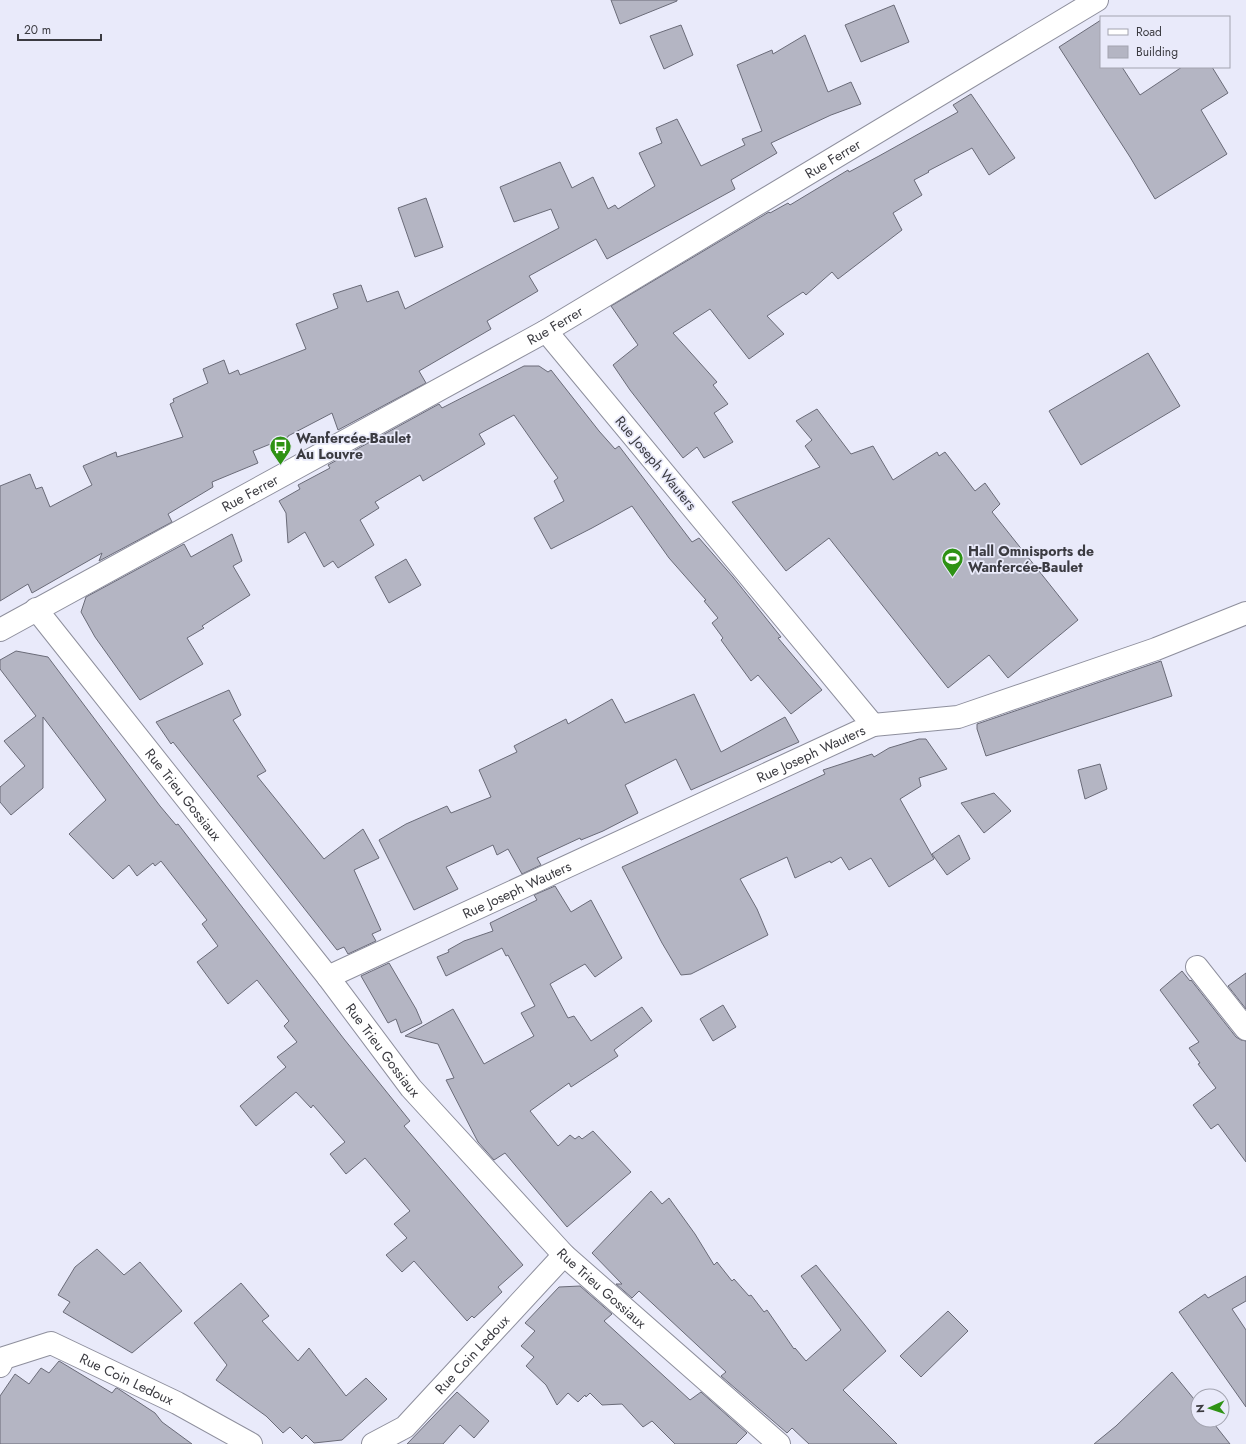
<svg xmlns="http://www.w3.org/2000/svg" width="1246" height="1444" font-family="Jost,sans-serif">
  <rect width="100%" height="100%" fill="#e9eafa"/>
  <g fill="#b4b5c3" stroke="#6a6b78">
    <path d="M611,0H677V1L620,24Z"/>
    <path d="M894,5L909,42L861,62L845,25Z"/>
    <path d="M1101,20V67H1122L1140,95L1182,67H1212L1228,93L1201,110L1227,154L1155,199L1130,157L1059,47Z"/>
    <path d="M681,25L693,55L664,69L650,36Z"/>
    <path d="M805,35L828,92L851,82L861,104L831,115L771,143L777,153L731,180L735,189L607,259L596,239L529,276L538,291L487,321L491,329L419,371L426,383L338,430L332,413L288,436V437L253,451L258,463L212,482L213,487L168,514L172,522L99,561L102,553L32,593L28,584L0,601V486L30,474L36,489L42,487L50,507L92,485L83,466L116,452L117,457L183,437L170,404L174,402L173,399L208,383L203,369L224,360L229,374L238,370L240,375L306,349L296,324L338,308L333,294L361,285L367,302L398,291L405,309L559,228L551,209L514,222L500,187L560,162L572,188L593,177L608,209L615,205L618,209L655,186L639,153L662,143L656,128L677,119L701,166L745,145L742,139L762,131L737,65L772,50L773,54Z"/>
    <path d="M971,94L1015,158L989,175L972,148L928,171L929,172L914,180L922,195L893,213L902,230L838,279L832,272L806,295L803,292L767,316L784,334L749,359L710,309L673,333L717,382L713,385L728,404L714,413L733,442L704,458L697,447L683,458L630,390L613,365L638,345L611,306L769,212L770,213L788,203L790,205L848,170L849,172L879,156L958,112L953,105Z"/>
    <path d="M426,198L443,247L415,257L398,208Z"/>
    <path d="M1148,353L1180,406L1081,465L1049,411Z"/>
    <path d="M524,366H539L548,372L551,370L599,431L615,449L619,446L692,542L699,538L733,577L781,637L778,638L822,690L791,714L758,675L751,681L721,640L723,638L712,623L718,618L704,601L706,600L669,558L632,506L592,528L551,549L534,518L564,501L554,481L558,478L514,415L479,434L485,444L423,481L420,475L375,502L379,508L360,520L374,545L338,568L333,561L324,567L305,532L288,543L286,513L279,501L300,489L298,485L330,468L328,465L439,404L442,408Z"/>
    <path d="M817,409L851,454L873,446L893,480L937,452L939,456L945,452L975,491L985,483L1000,504L992,512L1078,620L1008,678L989,655L948,688L829,538L786,571L732,502L820,467L805,446L812,440L796,421Z"/>
    <path d="M232,534L242,561L233,566L250,595L202,626L204,628L187,638L203,664L140,700L95,637L81,612L86,597L184,544L191,557Z"/>
    <path d="M406,559L421,585L389,603L375,577Z"/>
    <path d="M16,651L48,657L160,806L176,825L178,824L344,1039L410,1121L404,1126L523,1265L498,1287L502,1292L474,1318L472,1316L467,1321L414,1261L402,1272L386,1255L407,1238L394,1224L410,1211L365,1158L346,1174L330,1154L345,1142L313,1105L311,1108L296,1092L256,1126L240,1106L286,1067L277,1057L297,1042L284,1026L289,1021L257,980L228,1004L197,962L218,946L202,924L207,920L161,861L155,866L153,863L137,876L129,865L113,879L69,834L106,800L43,717V788L11,815L0,802V787L25,766L4,741L36,716L0,669V660Z"/>
    <path d="M1161,661L1172,696L986,756L977,729V724Z"/>
    <path d="M229,690L241,715L233,720L266,771L257,776L324,859L363,829L379,858L354,870L381,930L372,934L376,941L348,954L344,947L337,950L173,742L171,744L156,722Z"/>
    <path d="M694,694L721,752L785,717L799,742L691,790L676,759L625,785L638,813L603,831L581,840L580,838L537,858L541,865L522,874L508,849L497,855L493,845L446,867L458,889L414,910L379,840L406,824L447,806L451,813L491,797L479,770L517,752L514,746L566,719L568,724L612,699L625,723Z"/>
    <path d="M919,739H926L947,769L919,778L921,786L900,799L934,859L889,887L871,858L849,870L841,857L831,863L830,861L795,878L787,857L740,879L757,909L768,935L691,974L681,975L662,943L622,867L825,774L823,770L872,754L874,757L889,748Z"/>
    <path d="M1100,764L1107,789L1085,799L1078,770Z"/>
    <path d="M994,793L1011,811L984,833L961,803Z"/>
    <path d="M959,835L970,859L947,875L932,854Z"/>
    <path d="M555,886L571,912L591,900L622,958L595,977L585,964L550,984L568,1018L574,1016L591,1041L642,1007L652,1021L614,1050L618,1056L571,1087L569,1083L530,1111L558,1146L570,1135L575,1139L579,1136L582,1139L593,1131L631,1172L567,1227L505,1153L494,1160L478,1142L446,1080L454,1078L438,1044L405,1036L453,1009L484,1064L534,1036L521,1013L535,1006L508,955L506,956L502,948L446,976L437,957L449,952L448,950L464,941L493,931L490,923L537,900L534,895Z"/>
    <path d="M389,963L416,1009L422,1023L401,1033L396,1019L388,1023L361,976Z"/>
    <path d="M1182,971L1190,981L1191,980L1236,1037L1241,1040L1246,1041V1162L1218,1124L1211,1129L1193,1105L1216,1088L1198,1064L1200,1063L1189,1048L1199,1042L1160,990Z"/>
    <path d="M1246,973V1009L1228,986Z"/>
    <path d="M723,1005L736,1027L713,1041L700,1019Z"/>
    <path d="M651,1191L662,1204L669,1198L695,1234L714,1265L717,1262L732,1281L734,1279L749,1296L751,1295L764,1312L767,1310L794,1349L795,1348L806,1361L841,1330L801,1276L816,1265L886,1351L843,1390L897,1444H809L792,1428L787,1433L721,1376L726,1372L639,1291L632,1298L616,1284H622L592,1253Z"/>
    <path d="M97,1249L124,1275L140,1262L182,1311L132,1353L63,1312L70,1302L58,1295L75,1267Z"/>
    <path d="M1246,1276V1301L1232,1309L1246,1330V1407L1179,1312L1205,1294L1208,1298Z"/>
    <path d="M241,1283L269,1316L262,1321L298,1361L309,1348L346,1396L366,1378L387,1399L342,1440L314,1443L306,1435L302,1439L290,1427L283,1433L266,1416L216,1380L227,1365L194,1323Z"/>
    <path d="M580,1286L612,1314L604,1321L690,1400L701,1392L747,1433L736,1444H675L652,1421L643,1427L622,1404L602,1405L590,1393L586,1397L585,1395L578,1402L568,1393L557,1405L546,1385L526,1366L534,1357L521,1346L535,1331L525,1323L559,1287Z"/>
    <path d="M948,1311L968,1331L921,1377L900,1356Z"/>
    <path d="M59,1361L112,1393L116,1388H117L155,1413L162,1422L192,1444H0V1396L15,1374L29,1384L41,1368L49,1373Z"/>
    <path d="M1172,1372L1198,1404V1420H1211L1230,1444H1094L1116,1426Z"/>
    <path d="M457,1392L489,1421L474,1438L460,1425L443,1444H407Z"/>
  </g>
  <g fill="none" stroke-linecap="round" stroke-linejoin="round">
    <defs>
      <g id="minor">
        <path id="s1" d="M36,609L328,977L411,1088L564,1255L779,1444"/>
        <path id="s2" d="M0,630L546,331L1097,0"/>
        <path d="M873,725L958,717L1156,649L1246,613"/>
        <path d="M1197,967L1246,1029"/>
        <path id="s3" d="M328,977L873,725L546,331"/>
        <path id="s4" d="M0,1366L4,1358L51,1343L177,1403L251,1444"/>
        <path id="s5" d="M373,1444L405,1427L564,1255"/>
      </g>
    </defs>
    <use href="#minor" stroke="#8e8f9d" stroke-width="24"/>
    <use href="#minor" stroke="#fff" stroke-width="22"/>
  </g>
  <defs>
    <symbol id="bus-pin" viewBox="-11 -11 22 30"><path d="M0 17L-7.5 6A9.5 9.5 0 1 1 7.5 6Z" fill="#2e9214" stroke="#e9eafa"/><path d="M-5-6H5V4H4V6H2V4H-2V6H-4V4H-5ZM-3.5-4V0h7V-4ZM-3.5 1.2v1.5H-2V1.2ZM2 1.2v1.5H3.5V1.2Z" fill="#fff"/></symbol>
    <symbol id="stadium-pin" viewBox="-11 -11 22 30"><path d="M0 17L-7.5 6A9.5 9.5 0 1 1 7.5 6Z" fill="#2e9214" stroke="#e9eafa"/><path d="M0-5a6.5 5 0 1 0 0 10a6.5 5 0 1 0 0-10ZM-3.5-1.8h7v3.6h-7Z" fill="#fff"/></symbol>
  </defs>
  <g fill-rule="evenodd">
    <use href="#bus-pin" x="268" y="434" width="25" height="34"/>
    <use href="#stadium-pin" x="940" y="546" width="25" height="34"/>
  </g>
  <g text-anchor="middle" dominant-baseline="central" stroke-width="3.5" stroke-linejoin="round" paint-order="stroke">
    <g font-size="14" fill="#3b3b41" stroke="#e9eafa">
      <text stroke="none"><textPath href="#s2" startOffset="957">Rue Ferrer</textPath></text>
      <text stroke="none"><textPath href="#s2" startOffset="633">Rue Ferrer</textPath></text>
      <text transform="translate(656 463) rotate(50)">Rue Joseph Wauters</text>
      <text stroke="none"><textPath href="#s2" startOffset="285">Rue Ferrer</textPath></text>
      <text stroke="none"><textPath href="#s3" startOffset="532">Rue Joseph Wauters</textPath></text>
      <text stroke="none"><textPath href="#s1" startOffset="237">Rue Trieu Gossiaux</textPath></text>
      <text stroke="none"><textPath href="#s3" startOffset="208">Rue Joseph Wauters</textPath></text>
      <text stroke="none"><textPath href="#s1" startOffset="561">Rue Trieu Gossiaux</textPath></text>
      <text stroke="none"><textPath href="#s1" startOffset="885">Rue Trieu Gossiaux</textPath></text>
      <text stroke="none"><textPath href="#s5" startOffset="135">Rue Coin Ledoux</textPath></text>
      <text stroke="none"><textPath href="#s4" startOffset="142">Rue Coin Ledoux</textPath></text>
    </g>
    <g font-size="14" font-weight="bold" fill="#3b3b41" stroke="#e9eafa" text-anchor="start">
      <text x="296" y="438">Wanfercée-Baulet<tspan x="296" dy="16">Au Louvre</tspan></text>
      <text x="968" y="551">Hall Omnisports de<tspan x="968" dy="16">Wanfercée-Baulet</tspan></text>
    </g>
  </g>
  <rect x="1100" y="16" width="130" height="52" fill="#e9eafa" stroke="#a3a4b0"/>
  <rect x="1108" y="29" width="20" height="6" fill="#ffffff" stroke="#a3a4b0"/>
  <text x="1136" y="36" font-size="12" fill="#3b3b41">Road</text>
  <rect x="1108" y="46" width="20" height="12" fill="#b4b5c3" stroke="#a3a4b0"/>
  <text x="1136" y="56" font-size="12" fill="#3b3b41">Building</text>
  <g transform="translate(1210 1408) rotate(267)"><circle r="19" fill="#e9eafa" stroke="#a3a4b0"/>
  <path d="M0-3L7 15L0 10L-7 15Z" fill="#2e9214"/>
  <text y="-6" font-size="11" font-weight="bold" text-anchor="middle" fill="#3b3b41">N</text>
  </g>
  <path d="M18 34v6h83v-6" fill="none" stroke="#3b3b41" stroke-width="2"/>
  <text x="24" y="34" font-size="12" fill="#3b3b41" stroke="#e9eafa" stroke-width="3" paint-order="stroke">20 m</text>
</svg>
